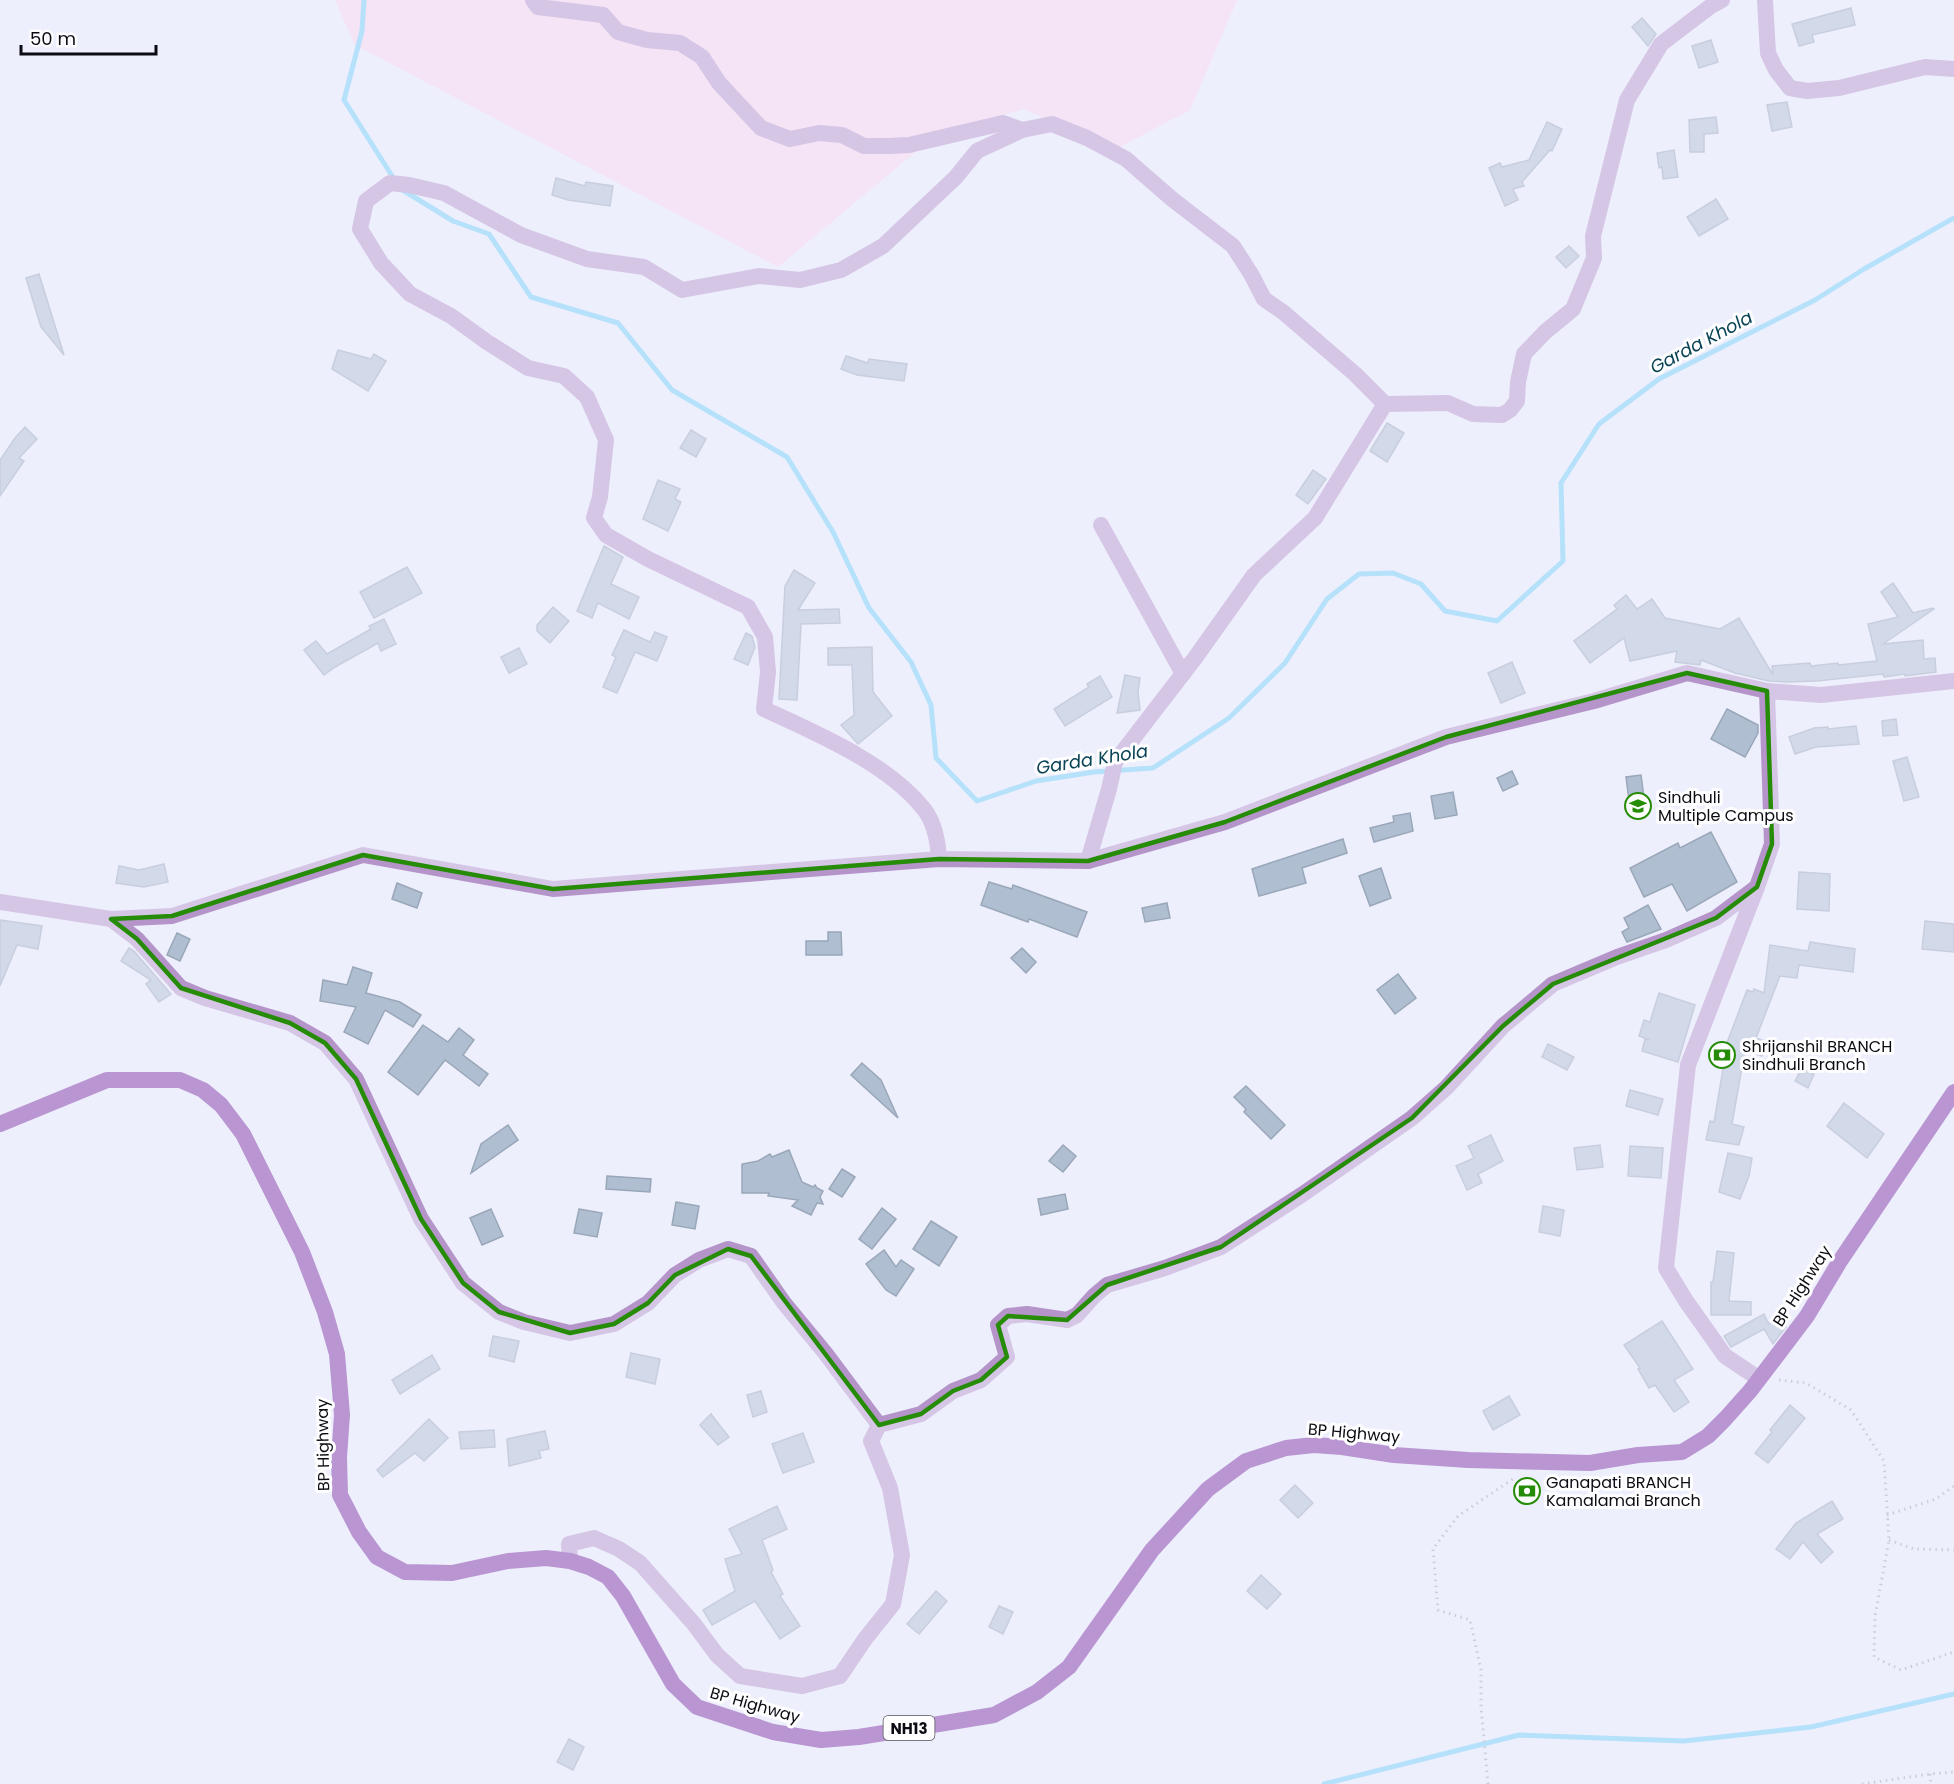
<svg xmlns="http://www.w3.org/2000/svg" width="1954" height="1784" font-family="Poppins,sans-serif">
  <rect width="100%" height="100%" fill="#eeeffd"/>
  <path fill="#fcd4ed" d="M335,0H1237L1190,110L1114,150L1024,109L937,134L778,267L355,45Z"/>
  <g fill="none" stroke-linecap="round" stroke-linejoin="round">
    <g stroke="#72d0f6" stroke-width="5">
      <path d="M364,0L362,31L344,100L394,179"/>
      <path d="M401,189L453,221L489,234L531,297L618,323L672,390L787,457L833,532L869,608L911,662L931,705L936,758L977,801L1036,781L1094,772L1153,768L1229,718L1285,663L1327,599L1359,574L1393,573L1421,584L1445,611L1497,621L1563,561L1561,483L1599,424L1659,379L1815,300L1864,269L1954,218"/>
      <path d="M1324,1784L1519,1735L1684,1741L1811,1727L1954,1694"/>
    </g>
  </g>
  <g fill="#afbed0" stroke="#99a7b9" stroke-width="1.5">
    <path d="M1851,8L1855,25L1812,35L1814,42L1799,46L1792,24Z"/>
    <path d="M1642,18L1656,34L1648,46L1632,27Z"/>
    <path d="M1711,40L1718,62L1699,68L1692,46Z"/>
    <path d="M1787,102L1792,127L1772,131L1767,105Z"/>
    <path d="M1716,117L1718,133L1704,134V152H1690L1689,120Z"/>
    <path d="M1547,122L1562,129L1552,151L1550,150L1522,182L1524,186L1513,189L1518,200L1505,206L1489,168L1500,163L1502,167L1529,160Z"/>
    <path d="M1674,150L1678,177L1663,179L1662,167L1659,168L1657,153Z"/>
    <path d="M556,178L585,186L586,182L613,186L610,206L568,200L552,195Z"/>
    <path d="M1716,199L1728,219L1699,236L1687,217Z"/>
    <path d="M1569,246L1579,256L1566,268L1556,257Z"/>
    <path d="M39,274L64,355L41,327L26,278Z"/>
    <path d="M338,350L371,359L374,354L386,361L368,391L332,369Z"/>
    <path d="M846,356L868,363L869,359L907,364L904,381L857,375L841,369Z"/>
    <path d="M1387,423L1404,433L1387,462L1370,451Z"/>
    <path d="M25,427L37,439L19,458L24,461L0,496V460L15,438Z"/>
    <path d="M691,430L706,439L696,457L680,448Z"/>
    <path d="M1313,470L1326,479L1308,504L1296,495Z"/>
    <path d="M658,480L680,489L675,499L681,502L668,531L643,519Z"/>
    <path d="M604,546L623,557L611,584L639,597L629,619L598,603L592,618L577,611Z"/>
    <path d="M407,567L422,593L374,618L360,592Z"/>
    <path d="M794,570L815,583L798,610L839,609L840,623L801,624L797,700L779,699L785,586Z"/>
    <path d="M1893,583L1913,613L1933,608L1934,609L1883,644L1923,640L1924,659L1935,658L1936,672L1905,676V674L1884,677L1883,674L1817,681L1787,682L1769,681L1735,673L1701,660L1700,665L1675,662L1677,651L1630,661L1624,638L1590,663L1574,641L1617,609L1614,605L1626,595L1637,609L1652,599L1665,618L1720,629L1739,618L1773,675L1772,666L1810,663L1811,666L1838,663V665L1877,661L1868,624L1898,617L1881,592Z"/>
    <path d="M553,607L569,621L550,643L537,631V625Z"/>
    <path d="M384,619L396,644L381,651L378,643L335,667L324,675L304,650L316,641L327,654L371,629L369,626Z"/>
    <path d="M624,630L650,642L655,632L667,637L657,661L635,652L617,693L603,687L616,657L612,655Z"/>
    <path d="M746,633L752,636L755,647L748,665L734,659Z"/>
    <path d="M872,647L873,692L892,716L858,744L841,725L854,715L852,665H828V648Z"/>
    <path d="M519,648L527,664L509,673L501,657Z"/>
    <path d="M1512,662L1525,693L1501,703L1488,673Z"/>
    <path d="M1125,675L1140,678L1138,692L1140,710L1117,713Z"/>
    <path d="M1100,676L1112,697L1065,726L1054,709L1089,687L1087,684Z"/>
    <path d="M1727,709L1758,725V733L1745,757L1711,739Z"/>
    <path d="M1896,719L1898,735L1883,736L1882,721Z"/>
    <path d="M1856,726L1859,744L1816,747L1795,754L1789,737L1814,728L1828,727V729Z"/>
    <path d="M1907,757L1919,797L1904,801L1893,761Z"/>
    <path d="M1512,771L1518,784L1503,791L1497,778Z"/>
    <path d="M1641,775L1646,813L1631,815L1626,777Z"/>
    <path d="M1453,792L1457,815L1435,819L1431,796Z"/>
    <path d="M1410,813L1413,831L1374,842L1370,828L1394,822L1393,816Z"/>
    <path d="M1711,832L1737,882L1687,911L1672,884L1644,897L1630,868L1678,843L1680,848Z"/>
    <path d="M1343,839L1347,853L1302,868L1306,883L1259,896L1252,869Z"/>
    <path d="M164,864L168,882L144,887L116,883L119,866L139,870Z"/>
    <path d="M1381,868L1391,898L1370,906L1359,876Z"/>
    <path d="M1799,872L1830,874L1829,911L1797,909Z"/>
    <path d="M989,882L1012,889L1013,885L1087,912L1077,937L1029,919L1028,922L981,905Z"/>
    <path d="M397,883L422,893L417,908L392,899Z"/>
    <path d="M1167,903L1170,918L1145,922L1142,908Z"/>
    <path d="M1648,905L1661,929L1627,942L1622,932L1629,928L1624,918Z"/>
    <path d="M0,920L42,926L38,949L17,945L0,986Z"/>
    <path d="M1925,921L1954,924V952L1922,949Z"/>
    <path d="M828,932H841L842,955H806V941H828Z"/>
    <path d="M177,933L190,939L180,961L167,955Z"/>
    <path d="M1810,942L1855,949L1853,972L1799,965L1797,978L1780,976L1756,1038L1767,1042L1762,1056L1745,1050L1732,1124L1744,1127L1739,1145L1706,1140L1710,1121L1714,1122L1728,1040L1747,990L1753,992L1754,989L1764,993L1770,945L1808,951Z"/>
    <path d="M129,948L134,951L171,994L159,1002L146,984L151,980L121,961Z"/>
    <path d="M1022,948L1036,962L1026,973L1011,958Z"/>
    <path d="M353,967L372,973L366,993L400,1002L421,1015L413,1027L385,1010L368,1044L344,1032L356,1007L320,1001L323,980L347,985Z"/>
    <path d="M1398,974L1416,998L1395,1014L1377,990Z"/>
    <path d="M1659,993L1695,1005L1678,1062L1642,1051L1645,1039L1650,1040L1639,1036L1644,1020L1650,1022Z"/>
    <path d="M423,1025L448,1042L459,1028L474,1040L463,1055L488,1074L479,1086L445,1060L418,1095L388,1072Z"/>
    <path d="M1548,1044L1574,1057L1567,1070L1542,1057Z"/>
    <path d="M862,1063L881,1080L898,1118L851,1075Z"/>
    <path d="M1802,1068L1814,1074L1808,1088L1795,1081Z"/>
    <path d="M1246,1086L1285,1125L1271,1139L1244,1112L1246,1109L1234,1097Z"/>
    <path d="M1630,1090L1663,1099L1658,1115L1626,1106Z"/>
    <path d="M1844,1103L1884,1134L1867,1158L1827,1126Z"/>
    <path d="M508,1125L518,1140L471,1173L481,1144Z"/>
    <path d="M1491,1135L1503,1161L1478,1174L1482,1183L1467,1190L1456,1166L1474,1158L1468,1146Z"/>
    <path d="M1063,1145L1076,1156L1063,1172L1049,1161Z"/>
    <path d="M1600,1145L1603,1167L1577,1170L1574,1148Z"/>
    <path d="M1630,1146L1663,1148L1661,1178L1628,1176Z"/>
    <path d="M789,1150L802,1182L813,1187L815,1185L817,1188L823,1191L820,1197L823,1204L817,1203L811,1215L792,1206L798,1200L768,1196L769,1193H742V1164L758,1161L770,1154L772,1157Z"/>
    <path d="M1728,1153L1752,1158L1749,1176L1740,1199L1719,1192Z"/>
    <path d="M842,1169L855,1177L842,1197L829,1189Z"/>
    <path d="M607,1176L651,1179L650,1192L606,1189Z"/>
    <path d="M1065,1194L1068,1209L1041,1215L1038,1199Z"/>
    <path d="M676,1202L699,1206L695,1229L672,1225Z"/>
    <path d="M1543,1206L1564,1210L1560,1236L1539,1232Z"/>
    <path d="M882,1208L896,1219L872,1249L859,1239Z"/>
    <path d="M491,1209L503,1236L482,1245L470,1218Z"/>
    <path d="M579,1209L602,1213L597,1237L574,1233Z"/>
    <path d="M931,1221L957,1237L939,1266L913,1249Z"/>
    <path d="M884,1250L896,1267L901,1260L914,1269L896,1296L886,1290L866,1264Z"/>
    <path d="M1717,1251L1734,1253L1729,1301L1751,1302V1315H1711V1282H1713Z"/>
    <path d="M1764,1314L1769,1324L1780,1317L1786,1327L1773,1344L1764,1329L1731,1347L1724,1336Z"/>
    <path d="M1662,1321L1693,1369L1674,1380L1689,1402L1674,1412L1655,1385L1649,1388L1638,1369L1640,1368L1624,1345Z"/>
    <path d="M493,1336L519,1341L514,1362L489,1356Z"/>
    <path d="M631,1353L660,1359L655,1384L626,1377Z"/>
    <path d="M432,1355L440,1369L400,1394L392,1380Z"/>
    <path d="M761,1391L767,1412L753,1417L747,1395Z"/>
    <path d="M1509,1396L1520,1415L1493,1430L1483,1411Z"/>
    <path d="M1790,1405L1805,1418L1768,1463L1755,1453L1772,1432L1770,1430Z"/>
    <path d="M711,1414L729,1437L718,1445L700,1425Z"/>
    <path d="M429,1419L448,1438L424,1461L415,1453L383,1477L377,1470Z"/>
    <path d="M494,1430L495,1447L461,1449L459,1432Z"/>
    <path d="M545,1431L549,1449L539,1451L541,1458L509,1466L507,1439Z"/>
    <path d="M803,1433L814,1462L783,1473L772,1444Z"/>
    <path d="M1295,1485L1313,1503L1298,1518L1280,1500Z"/>
    <path d="M1832,1501L1843,1519L1817,1534L1833,1552L1821,1563L1803,1542L1790,1559L1776,1549L1796,1523Z"/>
    <path d="M777,1506L787,1529L762,1540L773,1570L771,1572L783,1594L780,1596L800,1626L780,1639L755,1601L712,1625L703,1610L735,1591L725,1559L742,1554L729,1529Z"/>
    <path d="M1261,1575L1281,1594L1267,1609L1247,1591Z"/>
    <path d="M936,1591L947,1601L919,1634L907,1624Z"/>
    <path d="M999,1606L1013,1612L1003,1634L989,1627Z"/>
    <path d="M569,1739L584,1747L573,1770L557,1762Z"/>
  </g>
  <g fill="none" stroke-linecap="round" stroke-linejoin="round">
    <g stroke="#a3a4b0" stroke-width="3" stroke-dasharray="1.5 4.5" stroke-linecap="butt">
      <path d="M1779,1380L1806,1383L1851,1410L1884,1461L1889,1540L1875,1616L1874,1657L1901,1670L1954,1652"/>
      <path d="M1887,1515L1936,1499L1954,1486"/>
      <path d="M1889,1540L1914,1549L1954,1550"/>
      <path d="M1930,1774L1931,1784"/>
      <path d="M1488,1784L1481,1707V1670L1470,1620L1438,1610L1433,1549L1458,1516L1513,1479"/>
      <path d="M1862,1784L1930,1774L1954,1772"/>
    </g>
    <g stroke="#b594ca" stroke-width="16">
      <path d="M533,0L538,7L603,15L618,32L647,40L680,43L702,57L719,83L761,128L790,139L819,133L842,135L864,146H889L909,145L1003,123L1022,130"/>
      <path d="M1722,0L1711,6L1661,44L1627,100L1593,236L1594,258L1573,309L1545,332L1524,354L1518,382L1517,401L1510,410L1502,415L1473,414L1448,403L1385,404L1315,518L1254,575L1195,658L1115,762L1109,789L1088,861L1225,822L1446,737L1594,701L1687,673L1767,691L1772,844L1757,887L1688,1065L1666,1268L1686,1301L1725,1356L1758,1378"/>
      <path d="M1765,0L1768,53L1776,70L1790,88L1807,91L1839,88L1925,67L1954,69"/>
      <path d="M1101,525L1183,674"/>
      <path d="M1767,691L1821,695L1954,681"/>
      <path d="M939,859C938,842 935,822 923,808C887,763 816,733 764,709L768,672L765,637L748,607L648,559L606,535L594,518L600,497L606,440L587,397L564,376L528,368L487,342L451,316L410,294L381,263L360,229L366,201L390,183L409,185L444,193L521,235L587,259L644,267L682,290L759,276L800,280L841,270L883,246L956,177L977,151L1022,130L1052,124L1087,138L1126,159L1172,199L1233,246L1251,274L1264,299L1283,312L1355,374L1385,404"/>
      <path d="M0,902L111,919L172,916L363,855L553,889L939,859L1088,861"/>
      <path d="M111,919L137,939L181,988L205,998L290,1023L325,1043L356,1079L421,1219L463,1283L499,1312L524,1322L570,1333L614,1324L648,1303L675,1275L699,1260L728,1249L751,1256L784,1303L826,1354L879,1425L871,1441L890,1488L902,1555L893,1604L865,1639L840,1676L802,1686L740,1676L717,1655L694,1624L640,1563L619,1549L594,1538L569,1544L570,1561"/>
      <path d="M879,1425L921,1414L953,1391L981,1380L1007,1357L998,1325L1008,1316L1027,1314L1067,1320L1077,1315L1094,1296L1107,1285L1165,1268L1221,1247L1303,1194L1412,1118L1446,1088L1503,1026L1553,984L1617,957L1666,940L1716,918L1757,887"/>
    </g>
    <path stroke="#782c9e" stroke-width="16" d="M0,1124L107,1080H180L203,1090L221,1105L243,1134L302,1252L325,1312L337,1354L342,1415L339,1457L340,1495L359,1532L377,1557L405,1572L452,1573L508,1561L546,1558L570,1561L589,1567L608,1577L623,1596L673,1684L697,1707L773,1732L821,1740L859,1737L994,1715L1037,1692L1069,1667L1152,1550L1208,1489L1246,1461L1286,1448L1314,1445L1342,1447L1394,1455L1468,1460L1590,1463L1638,1455L1682,1452L1708,1436L1725,1419L1750,1391L1807,1316L1840,1261L1954,1092"/>
  </g>
  <path d="M0 0H1954V1784H0ZM1687,673L1767,691L1772,844L1757,887L1716,918L1553,984L1503,1026L1412,1118L1221,1247L1107,1285L1067,1320L1008,1316L998,1325L1007,1357L981,1380L953,1391L921,1414L879,1425L751,1256L728,1249L675,1275L648,1303L614,1324L570,1333L499,1312L463,1283L421,1219L356,1079L325,1043L290,1023L181,988L137,939L111,919L172,916L363,855L553,889L939,859L1088,861L1225,822L1446,737Z" fill="#eeeffd" fill-opacity=".55" fill-rule="evenodd"/>
  <path fill="none" stroke="#268c07" stroke-width="4.5" stroke-linejoin="round" d="M1687,673L1767,691L1772,844L1757,887L1716,918L1553,984L1503,1026L1412,1118L1221,1247L1107,1285L1067,1320L1008,1316L998,1325L1007,1357L981,1380L953,1391L921,1414L879,1425L751,1256L728,1249L675,1275L648,1303L614,1324L570,1333L499,1312L463,1283L421,1219L356,1079L325,1043L290,1023L181,988L137,939L111,919L172,916L363,855L553,889L939,859L1088,861L1225,822L1446,737Z"/>
  <defs>
    <symbol id="university-ring" viewBox="-11 -11 22 22"><circle r="9.5" fill="#fefefe" stroke="#268c07" stroke-width="1.5"/><path d="M0-5L7-2L0 1L-7-2ZM-4 1L0 2.5L4 1V4Q0 6-4 4Z" fill="#268c07"/></symbol>
    <symbol id="bank-ring" viewBox="-11 -11 22 22"><circle r="9.5" fill="#fefefe" stroke="#268c07" stroke-width="1.5"/><path d="M-6-4H6V4H-6ZM0-2.3a2.3 2.3 0 1 0 0 4.6a2.3 2.3 0 1 0 0-4.6Z" fill="#268c07"/></symbol>
  </defs>
  <g fill-rule="evenodd">
    <use href="#university-ring" x="1623" y="791" width="30" height="30"/>
    <use href="#bank-ring" x="1707" y="1040" width="30" height="30"/>
    <use href="#bank-ring" x="1512" y="1476" width="30" height="30"/>
  </g>
  <g text-anchor="middle" dominant-baseline="central" stroke-width="6" stroke-linejoin="round" paint-order="stroke">
    <rect fill="#fefefe" stroke="#54555a" stroke-width="1.5" x="883.5" y="1716" width="51" height="24" rx="4.5"/>
    <g font-size="15" font-weight="bold" fill="#0b0c13">
      <text x="909" y="1728">NH13</text>
    </g>
    <g font-size="16" fill="#0b0c13" stroke="#fefefe" text-anchor="start">
      <text x="1658" y="797">Sindhuli<tspan x="1658" dy="18">Multiple Campus</tspan></text>
      <text x="1742" y="1046">Shrijanshil BRANCH<tspan x="1742" dy="18">Sindhuli Branch</tspan></text>
      <text x="1546" y="1482">Ganapati BRANCH<tspan x="1546" dy="18">Kamalamai Branch</tspan></text>
    </g>
    <g font-size="16" fill="#0b0c13" stroke="#fefefe">
      <text transform="translate(1802 1286) rotate(-57)">BP Highway</text>
      <text transform="translate(1354 1433) rotate(5)">BP Highway</text>
      <text transform="translate(323 1445) rotate(-91)">BP Highway</text>
      <text transform="translate(755 1705) rotate(16)">BP Highway</text>
    </g>
    <g font-size="18" font-style="italic" fill="#094356" stroke="#fefefe">
      <text transform="translate(1701 342) rotate(-28)">Garda Khola</text>
      <text transform="translate(1092 759) rotate(-9)">Garda Khola</text>
    </g>
  </g>
  <path d="M21 45v9h135v-9" fill="none" stroke="#0b0c13" stroke-width="3"/>
  <text x="30" y="45" font-size="18" fill="#0b0c13" stroke="#fefefe" stroke-width="4.5" paint-order="stroke">50 m</text>
</svg>
